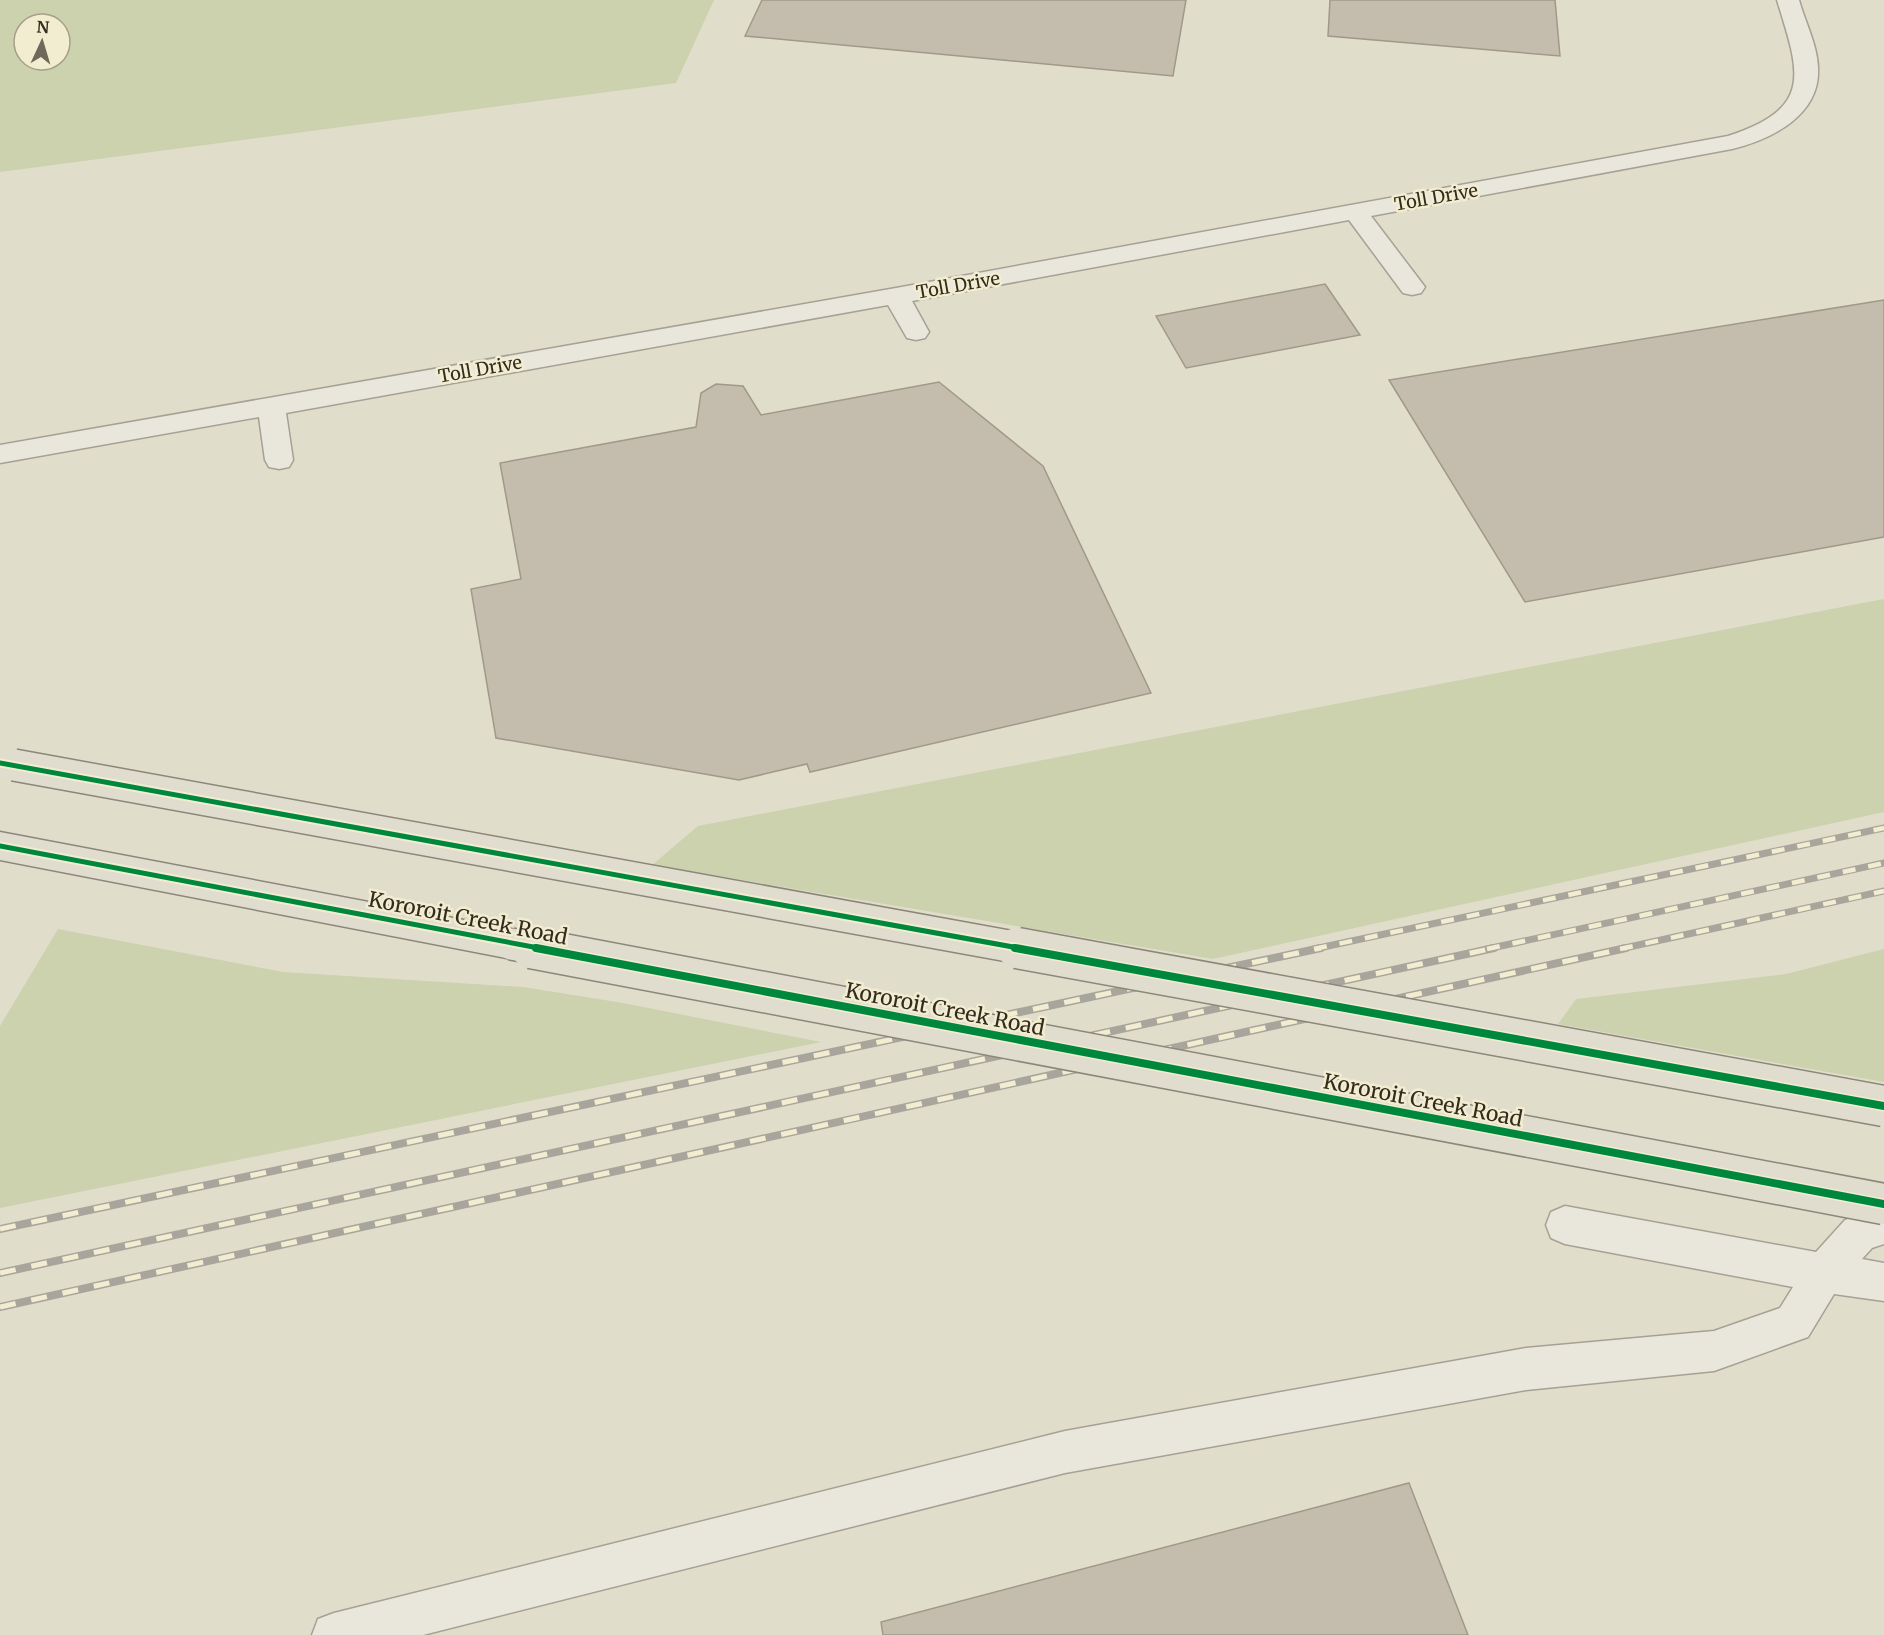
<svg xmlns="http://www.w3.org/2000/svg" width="1884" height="1635" font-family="Merriweather,serif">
  <rect width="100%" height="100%" fill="#e1ddcb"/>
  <g fill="#ccd1ae" fill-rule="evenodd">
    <path d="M0,0H714L676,83L0,172ZM24,24H60V60H24Z"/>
    <path d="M1884,599V812L1213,959L652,865L698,826Z"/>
    <path d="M58,929L283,972L523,987L623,1003L821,1042L0,1208V1026Z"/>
    <path d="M1884,949V1082L1558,1024L1576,999L1786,974Z"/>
  </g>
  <g fill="#c4bcac" stroke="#a0998b" stroke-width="1.5">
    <path d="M762,0H1186L1173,76L745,36Z"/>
    <path d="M1330,0H1555L1560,56L1328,36Z"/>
    <path d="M1325,284L1360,335L1186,368L1156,316Z"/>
    <path d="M1884,300V537L1525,602L1389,380Z"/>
    <path d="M939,382L1043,466L1151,693L810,772L807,764L739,780L496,738L471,589L521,579L500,463L696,427L701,393L716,384L743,386L761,415Z"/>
    <path d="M1409,1483L1468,1635H883L881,1622Z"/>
  </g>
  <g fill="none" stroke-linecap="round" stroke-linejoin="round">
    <defs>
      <g id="minor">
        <path d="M1777,0H1799C1805,22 1817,44 1818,67C1821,115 1772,139 1732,149L1371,216L1425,287L1421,293L1412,295L1403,293L1349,220L912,301L929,332L925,338L916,340L907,338L888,305L286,413L293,460L289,467L279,469L269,467L265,460L259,417L0,463V445L896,288L1728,136C1815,108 1799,72 1777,0Z"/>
        <path d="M1565,1206L1816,1252L1845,1220L1884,1206V1244L1872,1248L1862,1259L1884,1263V1301L1834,1294L1808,1337L1714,1371L1526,1390L1065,1473L423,1635H312L318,1619L334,1613L1065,1431L1526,1348L1714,1331L1780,1308L1793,1287L1565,1244L1551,1238L1546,1225L1551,1212Z"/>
      </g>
      <path id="major" d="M0,832L511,929L523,933L528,944L523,955L511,959L0,860Z"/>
    </defs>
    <use href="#minor" stroke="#a6a194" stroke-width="3"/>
    <use href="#major" stroke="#8b877b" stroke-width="3"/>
    <use href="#minor" fill="#e9e7dc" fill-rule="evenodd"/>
    <use href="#major" fill="#e0ddce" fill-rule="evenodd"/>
    <defs>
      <g id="rail-far1">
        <path d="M1314,949L1884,828"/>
        <path d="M1487,949L1884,863"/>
        <path d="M1620,949L1884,891"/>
      </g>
      <g id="rail">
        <path d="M0,1229L1321,948"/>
        <path d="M0,1273L1494,948"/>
        <path d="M0,1307L1626,948"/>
      </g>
    </defs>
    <use href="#rail-far1" stroke="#a8a69c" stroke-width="7"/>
    <use href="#rail" stroke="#a8a69c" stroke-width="8"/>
    <use href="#rail-far1" stroke="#f2edd0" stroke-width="4.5" stroke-dasharray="13" stroke-linecap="butt"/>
    <use href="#rail" stroke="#f2edd0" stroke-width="5" stroke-dasharray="16" stroke-linecap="butt"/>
    <defs>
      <g id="major-bridge-far1">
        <path d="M14,765L1025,949"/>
        <path d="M511,944L539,949"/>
      </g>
      <g id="major-bridge">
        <path d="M531,948L1884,1204"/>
        <path d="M1017,948L1884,1106"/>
      </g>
    </defs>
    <use href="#major-bridge-far1" stroke="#8b877b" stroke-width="34" stroke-linecap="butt"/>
    <use href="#major-bridge" stroke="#8b877b" stroke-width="43" stroke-linecap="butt"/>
    <use href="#major-bridge-far1" stroke="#e0ddce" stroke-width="31"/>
    <use href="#major-bridge" stroke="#e0ddce" stroke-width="40"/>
    <defs>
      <g id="cycleway-far1">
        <path d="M0,763L1024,949"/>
        <path d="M0,846L544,949"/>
      </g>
      <g id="cycleway">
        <path d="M536,948L1884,1204"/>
        <path d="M1015,948L1884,1106"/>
      </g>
    </defs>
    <use href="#cycleway-far1" stroke="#f2edd0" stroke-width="9"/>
    <use href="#cycleway" stroke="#f2edd0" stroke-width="11"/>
    <use href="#cycleway-far1" stroke="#00873e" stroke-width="5"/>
    <use href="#cycleway" stroke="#00873e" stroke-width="8"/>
  </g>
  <g text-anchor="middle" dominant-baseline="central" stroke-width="5" stroke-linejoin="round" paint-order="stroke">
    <g font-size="18" fill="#332b1e" stroke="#f2edd0">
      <text transform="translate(1436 197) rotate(-10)">Toll Drive</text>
      <text transform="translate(958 285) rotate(-10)">Toll Drive</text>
      <text transform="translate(480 369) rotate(-10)">Toll Drive</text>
    </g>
    <g font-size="21" fill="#332b1e" stroke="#f2edd0">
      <text transform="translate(468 918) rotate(11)">Kororoit Creek Road</text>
      <text transform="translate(945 1009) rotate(11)">Kororoit Creek Road</text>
      <text transform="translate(1423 1100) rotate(11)">Kororoit Creek Road</text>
    </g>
  </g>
  <g transform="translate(42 42) rotate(4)"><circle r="28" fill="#f2edd0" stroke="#a69f89" stroke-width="1.5"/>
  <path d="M0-4.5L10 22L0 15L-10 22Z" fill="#70695b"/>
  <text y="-9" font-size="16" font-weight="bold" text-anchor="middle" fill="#332b1e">N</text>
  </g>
</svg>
